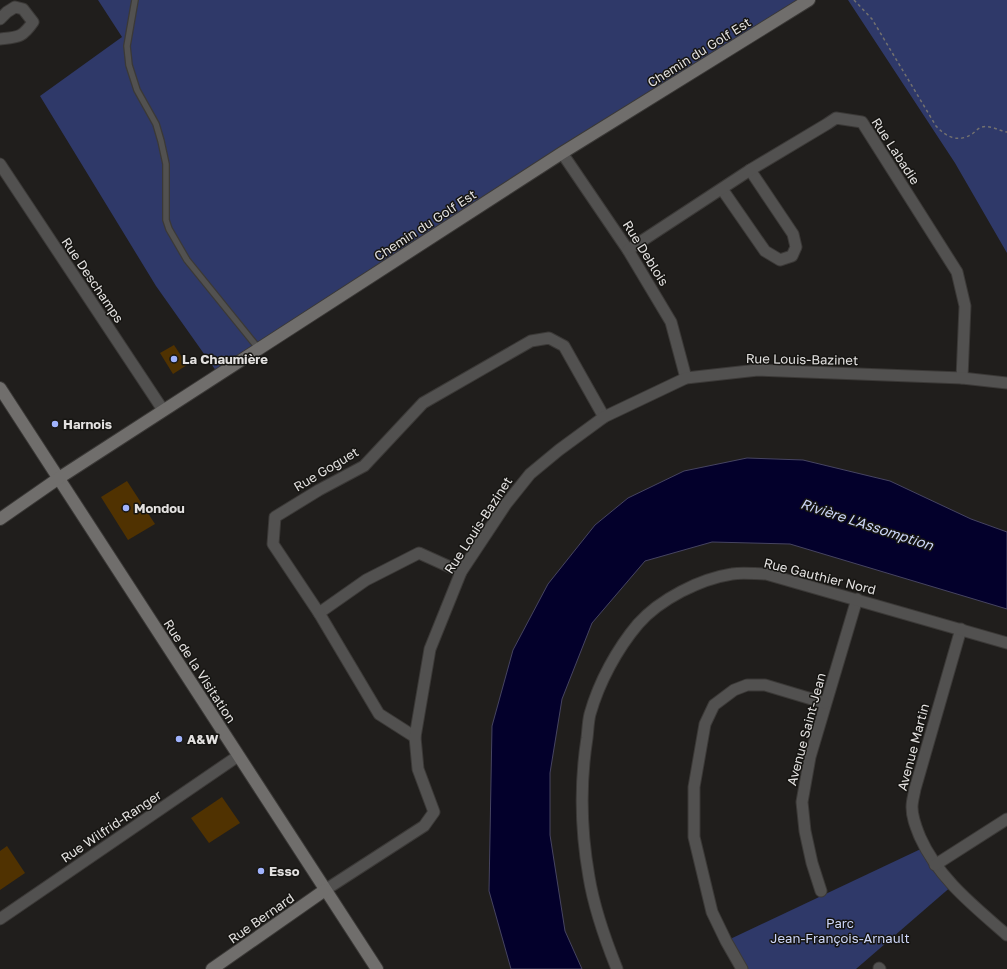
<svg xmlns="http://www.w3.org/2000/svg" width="1007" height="969" font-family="'Golos Text',sans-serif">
  <rect width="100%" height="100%" fill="#201e1c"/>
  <g fill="#2f3969">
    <path d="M98,0H810L219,375L156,286L40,96L122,37Z"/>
    <path d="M848,0H1007V253L955,163Z"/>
    <path d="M925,847L953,885L856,969H742L726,941Z"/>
  </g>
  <path fill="#03002b" stroke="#464461" d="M747,458L803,460L890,481L971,519L1007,532V609L790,544L712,542L645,561L592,623L562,699L550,773V835L565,931L582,969H511L489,891L492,726L513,650L548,584L595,525L628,498L684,471Z"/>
  <g fill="#503201">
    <path d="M174,345L187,365L173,374L160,353Z"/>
    <path d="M127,481L155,524L128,540L101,497Z"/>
    <path d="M222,797L240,823L209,843L191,818Z"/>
    <path d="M7,846L25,873L0,890V851Z"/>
  </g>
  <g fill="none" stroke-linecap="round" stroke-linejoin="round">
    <defs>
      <path id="lane" d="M135,0L127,46L129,65L137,90L156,124L161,141L166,164V220L169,229L187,260L259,349"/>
      <g id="street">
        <path d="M0,19L7,12L15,7L23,9L33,22C22,38 18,37 0,39"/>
        <path d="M562,153L628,250L671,322L686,378"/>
        <path d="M0,164L163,410"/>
        <path d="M722,189L765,251L780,260L792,256L796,247L793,234L750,170"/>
        <path d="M628,250L750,170L827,124L836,118L862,122L957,272L965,306L962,378"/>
        <path d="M319,613L366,580L419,553L461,572"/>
        <path d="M961,629L915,789C914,795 912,801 912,807C912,818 916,827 920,837C938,878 974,906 1007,935"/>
        <path d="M415,737L379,714L319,613L273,544L275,517L319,490L364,466L423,403L531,341L549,338L564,346L604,417"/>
        <path d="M935,865L1007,819"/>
        <path d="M325,890L424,826L434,812L418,769L415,737L430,649L461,572L506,504L530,474L559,450L604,417L686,378L758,370L962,378L1007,383"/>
        <path d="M821,891L812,863L805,831L802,802L810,757L857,599"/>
        <path d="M0,919L238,756"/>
        <path d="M879,968L880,969"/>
        <path d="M617,969C605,939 594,908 589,877C581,832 580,783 587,738C588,730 588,722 590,714C599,682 617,649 638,624C660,599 700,579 732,574C743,572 755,574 766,574L1007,643"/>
        <path d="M742,969L726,941L712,912L694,837V787L705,724L714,705L734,690L747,685H765L825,703"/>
      </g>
      <g id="secondary">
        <path d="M0,388L377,969"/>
        <path d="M0,519L59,478L562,153L809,0"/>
        <path d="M212,969L325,890"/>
      </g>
    </defs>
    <use href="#lane" stroke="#3b3937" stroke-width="8"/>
    <use href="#street" stroke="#3b3937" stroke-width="13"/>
    <use href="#secondary" stroke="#3b3937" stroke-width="14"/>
    <path stroke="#73716f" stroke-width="1.5" stroke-dasharray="3 3" stroke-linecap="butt" d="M854,0L872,19L936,126C946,137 958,143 972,134C975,132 978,128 982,127C991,125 999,131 1007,132"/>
    <use href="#lane" stroke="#525150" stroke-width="5.5"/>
    <use href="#street" stroke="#525150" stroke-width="11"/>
    <use href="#secondary" stroke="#706e6c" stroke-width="12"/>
  </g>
  <g fill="#a0b3fd" stroke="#161512" stroke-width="1.5">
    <circle cx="174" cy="359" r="4"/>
    <circle cx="55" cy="424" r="4"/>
    <circle cx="126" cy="508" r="4"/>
    <circle cx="179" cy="739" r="4"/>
    <circle cx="261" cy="871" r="4"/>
  </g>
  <g text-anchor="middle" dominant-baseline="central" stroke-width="3" stroke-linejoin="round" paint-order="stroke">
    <g font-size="13" fill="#e3e1e0" stroke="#161512">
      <text transform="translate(699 52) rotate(-32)">Chemin du Golf Est</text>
      <text transform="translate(896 151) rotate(57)">Rue Labadie</text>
      <text transform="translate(425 225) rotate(-33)">Chemin du Golf Est</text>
      <text transform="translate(646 253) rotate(58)">Rue Deblois</text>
      <text transform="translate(93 280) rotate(56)">Rue Deschamps</text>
      <text transform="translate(802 359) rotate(1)">Rue Louis-Bazinet</text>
      <text transform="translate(326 469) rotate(-31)">Rue Goguet</text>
      <text transform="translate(478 525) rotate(-57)">Rue Louis-Bazinet</text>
      <text transform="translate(820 576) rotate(14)">Rue Gauthier Nord</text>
      <text transform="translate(200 671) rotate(57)">Rue de la Visitation</text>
      <text transform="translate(806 729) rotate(-75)">Avenue Saint-Jean</text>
      <text transform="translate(913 747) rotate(-75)">Avenue Martin</text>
      <text transform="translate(111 826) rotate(-34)">Rue Wilfrid-Ranger</text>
      <text transform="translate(261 918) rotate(-35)">Rue Bernard</text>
    </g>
    <g font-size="13" font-weight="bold" fill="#e3e1e0" stroke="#161512" text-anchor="start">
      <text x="182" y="359">La Chaumière</text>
      <text x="63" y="424">Harnois</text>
      <text x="134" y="508">Mondou</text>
      <text x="187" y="739">A&amp;W</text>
      <text x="269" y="871">Esso</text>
    </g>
    <g font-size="13" fill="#cdd6f8" stroke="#161512">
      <text x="840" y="923">Parc<tspan x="840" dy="15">Jean-François-Arnault</tspan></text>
    </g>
    <g font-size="14" font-style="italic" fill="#cbd5f7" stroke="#161512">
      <text transform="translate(867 524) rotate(18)">Rivière L'Assomption</text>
    </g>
  </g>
</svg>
